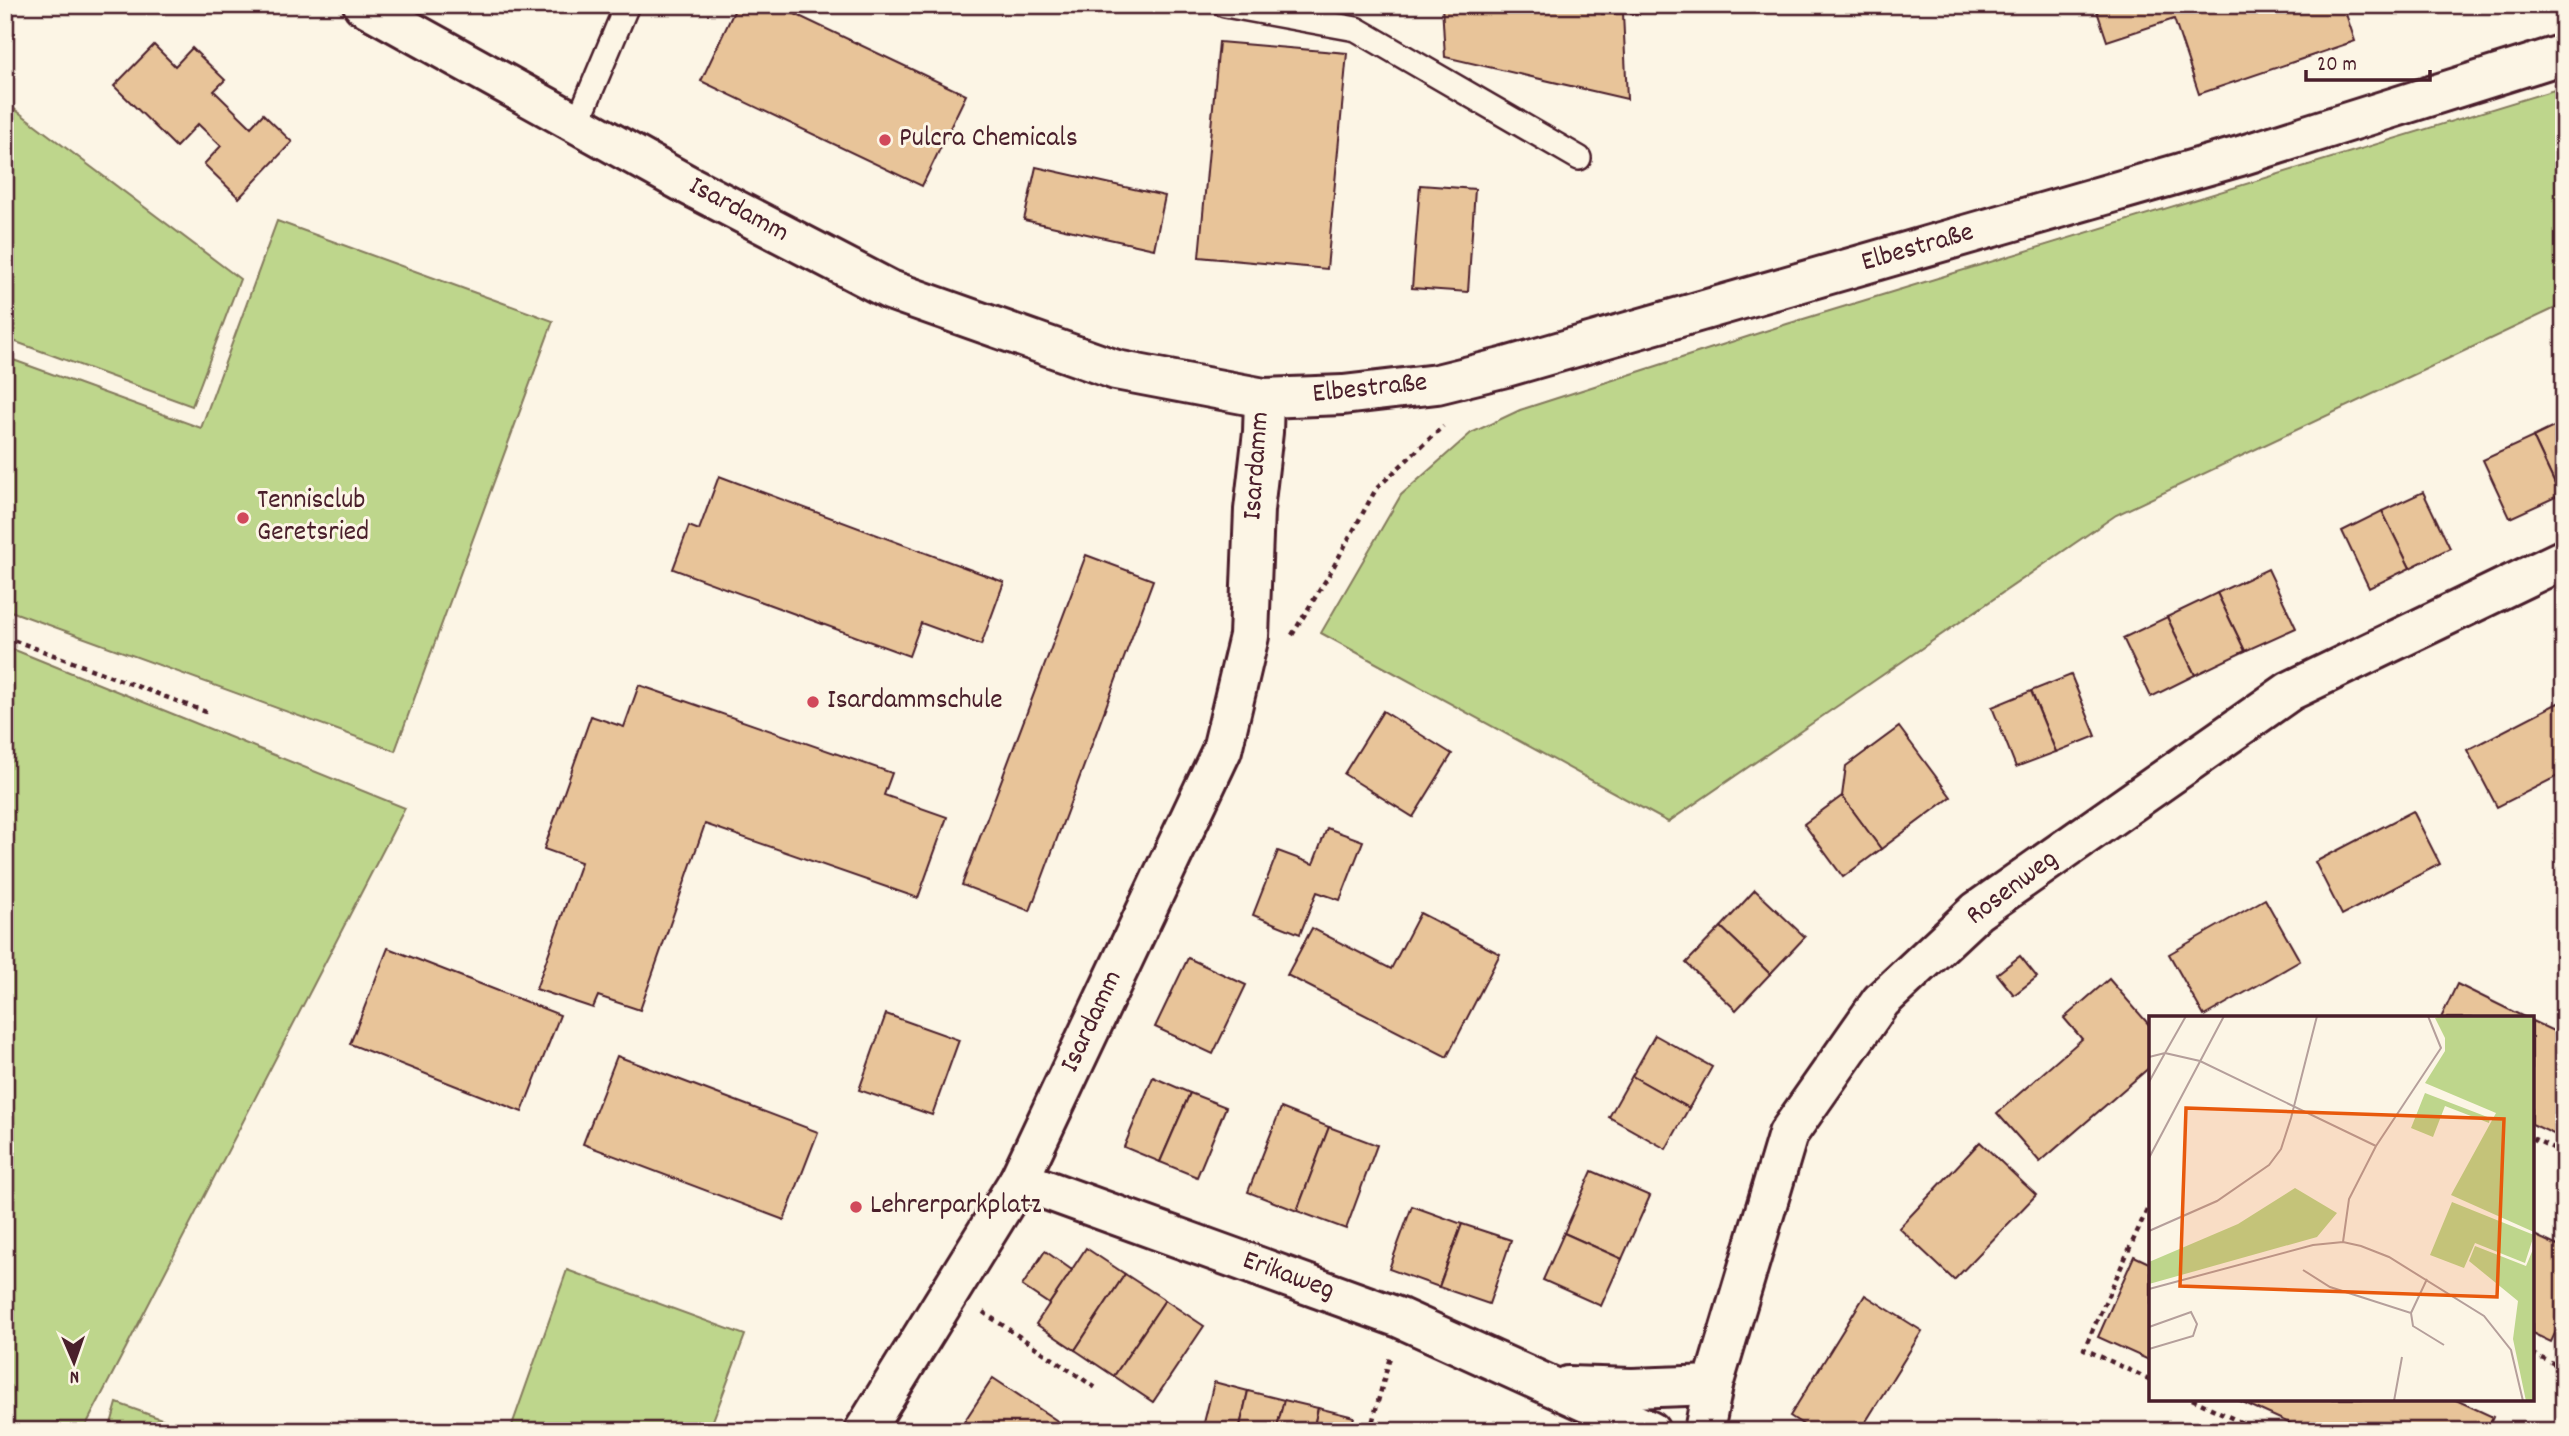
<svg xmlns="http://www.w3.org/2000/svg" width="2569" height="1436" font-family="Dekko,sans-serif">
  <rect width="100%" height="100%" fill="#fcf5e5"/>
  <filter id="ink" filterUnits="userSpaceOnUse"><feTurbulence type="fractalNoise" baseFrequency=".0143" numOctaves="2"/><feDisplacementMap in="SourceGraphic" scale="14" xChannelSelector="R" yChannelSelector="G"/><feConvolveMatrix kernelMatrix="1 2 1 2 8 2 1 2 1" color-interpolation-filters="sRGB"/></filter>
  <g filter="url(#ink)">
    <g fill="#bed68c" stroke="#847a5c" stroke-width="2">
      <path d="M2564,87V304L2116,515L1668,822L1321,633L1401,495L1471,433L1520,410L1787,324Z"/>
      <path d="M5,102L240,279L192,406L5,338Z"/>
      <path d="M277,221L553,321L395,751L5,609V357L201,428Z"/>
      <path d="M5,646L405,808L83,1431H5Z"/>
      <path d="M567,1270L745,1335L709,1431H510Z"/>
      <path d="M117,1403L195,1431H109Z"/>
    </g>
    <g fill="#e8c499" stroke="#4a1f2b" stroke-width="2">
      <path d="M737,5H776L966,95L922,186L701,81Z"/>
      <path d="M1442,5H1602V14L1623,13L1627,99L1445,57Z"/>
      <path d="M1602,5H1856L1602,14Z"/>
      <path d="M2095,5H2343L2355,41L2199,94L2174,19L2107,41Z"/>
      <path d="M1219,42L1347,53L1327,269L1199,257Z"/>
      <path d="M154,45L175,66L192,48L225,80L214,91L251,127L263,114L292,142L239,198L204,164L221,146L198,124L176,147L114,86Z"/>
      <path d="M1036,167L1165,196L1154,249L1024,220Z"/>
      <path d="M1420,185L1475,189L1468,292L1412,288Z"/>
      <path d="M2564,422V493L2560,495L2533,437Z"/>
      <path d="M2533,437L2560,495L2510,518L2483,460Z"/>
      <path d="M719,476L1004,582L981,645L921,623L909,656L673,569L689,526L699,530Z"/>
      <path d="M2423,492L2450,548L2410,568L2382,511Z"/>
      <path d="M2382,511L2410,568L2369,588L2342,531Z"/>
      <path d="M1086,555L1153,580L1030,911L962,885Z"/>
      <path d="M2268,569L2296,628L2245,651L2217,593Z"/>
      <path d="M2217,593L2245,651L2195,675L2167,617Z"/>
      <path d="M2167,617L2195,675L2151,697L2123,638Z"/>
      <path d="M2071,675L2096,736L2056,752L2031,691Z"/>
      <path d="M639,685L892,773L884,795L947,817L918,898L705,824L640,1010L598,996L593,1008L536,989L581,862L544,849L591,716L624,727Z"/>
      <path d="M2031,691L2056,752L2016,767L1992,707Z"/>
      <path d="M2564,700V773L2497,807L2467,750Z"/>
      <path d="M1383,711L1452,754L1413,817L1344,774Z"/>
      <path d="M1899,727L1951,797L1881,849L1842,796L1846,766Z"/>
      <path d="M1842,796L1881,849L1843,877L1804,824Z"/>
      <path d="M2413,811L2440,864L2342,915L2315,862Z"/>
      <path d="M1327,828L1363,841L1340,900L1317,892L1300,934L1253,915L1278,851L1313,864Z"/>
      <path d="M1755,890L1805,937L1770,974L1721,927Z"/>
      <path d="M2265,899L2300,961L2204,1016L2169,954Z"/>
      <path d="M1420,913L1500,954L1447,1057L1287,975L1312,928L1391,969Z"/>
      <path d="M1721,927L1770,974L1736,1010L1686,963Z"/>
      <path d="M388,948L560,1015L522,1112L350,1044Z"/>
      <path d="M2020,956L2037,977L2014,995L1997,974Z"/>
      <path d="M1188,958L1246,985L1213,1054L1155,1027Z"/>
      <path d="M2109,979L2151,1027V1066L2040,1162L1997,1113L2082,1039L2064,1018Z"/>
      <path d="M2457,984L2526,1018H2441Z"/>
      <path d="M886,1014L959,1040L932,1115L859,1090Z"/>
      <path d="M2532,1021L2564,1036V1139L2532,1124Z"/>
      <path d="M1655,1035L1712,1067L1689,1108L1632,1076Z"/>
      <path d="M617,1056L818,1132L784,1220L583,1144Z"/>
      <path d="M1632,1076L1689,1108L1666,1149L1609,1117Z"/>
      <path d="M1153,1077L1190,1093L1160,1162L1124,1147Z"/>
      <path d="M1190,1093L1226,1107L1197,1177L1160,1162Z"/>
      <path d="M1281,1108L1329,1127L1297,1211L1248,1192Z"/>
      <path d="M1329,1127L1377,1145L1346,1229L1297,1211Z"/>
      <path d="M1980,1142L2036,1195L1954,1280L1899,1228Z"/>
      <path d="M1592,1171L1650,1196L1622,1259L1564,1233Z"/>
      <path d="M1412,1206L1462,1224L1439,1287L1389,1269Z"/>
      <path d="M1462,1224L1511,1240L1489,1304L1439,1287Z"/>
      <path d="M1564,1233L1622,1259L1601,1306L1543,1280Z"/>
      <path d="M2532,1234L2564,1249V1314L2551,1342L2532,1333Z"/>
      <path d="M1086,1248L1125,1274L1075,1350L1036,1324Z"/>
      <path d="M1045,1251L1072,1270L1049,1304L1022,1286Z"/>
      <path d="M2134,1256L2151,1264V1361L2098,1337Z"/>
      <path d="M1125,1274L1165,1300L1114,1376L1075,1350Z"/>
      <path d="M1865,1295L1922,1331L1860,1431H1813L1790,1416Z"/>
      <path d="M1165,1300L1204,1326L1153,1402L1114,1376Z"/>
      <path d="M993,1378L1068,1428L1066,1431H958Z"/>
      <path d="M1214,1382L1248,1391L1239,1431H1202Z"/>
      <path d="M1248,1391L1284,1400L1276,1431H1239Z"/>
      <path d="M2236,1399H2454L2493,1417L2487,1431H2307Z"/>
      <path d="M1284,1400L1318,1408L1313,1431H1276Z"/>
      <path d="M1318,1408L1354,1417L1350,1431H1313Z"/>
    </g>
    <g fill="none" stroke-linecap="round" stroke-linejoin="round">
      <defs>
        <g id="lane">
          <path d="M1225,5L1356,29L1579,158"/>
          <path d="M577,124L627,5"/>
        </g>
        <g id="street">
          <path d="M363,5L686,184L890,290L1116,370L1264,398L1343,395L1437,384L1506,367L2240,156L2564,54"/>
          <path d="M1019,1180L1400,1318L1650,1431"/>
          <path d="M1568,1386L1632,1388L1713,1385"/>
          <path d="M864,1431L1019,1180L1222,750L1249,636L1254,510L1263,432L1264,398"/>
          <path d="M1704,1431L1713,1385L1788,1134L1881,1001L1977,911L2290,691L2564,559"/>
        </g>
      </defs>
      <use href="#lane" stroke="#4a1f2b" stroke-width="28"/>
      <use href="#street" stroke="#4a1f2b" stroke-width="44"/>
      <g stroke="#4a1f2b" stroke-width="4.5" stroke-dasharray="5 5" stroke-linecap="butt">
        <path d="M1292,635L1329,575L1376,489L1443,426"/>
        <path d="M5,637L209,713"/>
        <path d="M2532,1138L2564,1153"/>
        <path d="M2151,1201L2084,1349L2151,1380"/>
        <path d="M983,1312L1096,1388"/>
        <path d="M2532,1354L2564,1368"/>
        <path d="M2192,1399L2259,1431"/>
        <path d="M1370,1431L1390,1357"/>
      </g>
      <use href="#lane" stroke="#fcf5e5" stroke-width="23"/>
      <use href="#street" stroke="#fcf5e5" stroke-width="38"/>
    </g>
  </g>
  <g fill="#d1495b" stroke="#fcf5e5" stroke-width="2.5">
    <circle cx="885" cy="140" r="7"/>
    <circle cx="243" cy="518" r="7"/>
    <circle cx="813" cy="702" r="7"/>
    <circle cx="856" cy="1207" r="7"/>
  </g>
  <g text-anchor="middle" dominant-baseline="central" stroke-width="6" stroke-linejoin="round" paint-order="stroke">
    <g font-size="28" fill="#4a1f2b" stroke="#fcf5e5" text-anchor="start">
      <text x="899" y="140">Pulcra Chemicals</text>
      <text x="257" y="502">Tennisclub<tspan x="257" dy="32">Geretsried</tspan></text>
      <text x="827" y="702">Isardammschule</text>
      <text x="870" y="1207">Lehrerparkplatz</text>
    </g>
    <g font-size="28" fill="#4a1f2b" stroke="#fcf5e5">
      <text transform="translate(738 211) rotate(28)">Isardamm</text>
      <text transform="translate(1918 249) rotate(-16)">Elbestraße</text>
      <text transform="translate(1370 390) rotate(-6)">Elbestraße</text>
      <text transform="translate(1258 466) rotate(-86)">Isardamm</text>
      <text transform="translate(2013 889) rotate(-37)">Rosenweg</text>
      <text transform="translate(1093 1022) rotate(-65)">Isardamm</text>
      <text transform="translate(1288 1277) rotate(20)">Erikaweg</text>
    </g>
  </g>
  <g transform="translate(2149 1016)">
    <rect width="385" height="385" fill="#fcf5e5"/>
    <path d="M292,0H385V216L302,179L347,97L276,67L296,35V22L286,2ZM276,77L341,102L340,107L296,90L284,121L262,112ZM146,172L188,197L168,221L0,268V246L89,208ZM303,186L385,219L376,247L326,227L315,252L281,239ZM326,230L377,250L385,231V385H377L364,323L369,285L320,245Z" fill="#bed68c"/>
    <path fill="none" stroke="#b59f9b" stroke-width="2" d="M37,0L16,37L51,45L227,130M0,41L16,37L0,66M0,142L75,0M0,215L68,185L120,149L132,133L142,102L168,0M194,226L200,183L227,130L292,32L279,0M154,254L181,271L262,297L264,310L295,329M0,273L164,229L194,226L212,230L240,241L335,300L362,334L374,385M262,297L278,263M0,311L42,296L48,308L44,320L0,333M245,385L253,341"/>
    <path fill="#e8590c" fill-opacity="0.15" stroke="#e8590c" stroke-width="3.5" d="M37,92L355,103L348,281L31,270Z"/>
    <rect width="385" height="385" fill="none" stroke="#4a1f2b" stroke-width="3.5"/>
  </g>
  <rect width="2569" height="1436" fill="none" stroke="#fcf5e5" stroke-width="28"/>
  <rect x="14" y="14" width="2541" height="1408" fill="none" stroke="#4a1f2b" stroke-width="2.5" filter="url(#ink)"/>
  <g transform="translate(74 1362) rotate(178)" stroke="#fcf5e5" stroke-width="5" paint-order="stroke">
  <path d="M0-5L12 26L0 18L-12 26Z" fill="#4a1f2b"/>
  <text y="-10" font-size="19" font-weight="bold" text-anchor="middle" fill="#4a1f2b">N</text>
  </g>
  <path d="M2306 70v10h124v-10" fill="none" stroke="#4a1f2b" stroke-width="3.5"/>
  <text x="2317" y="70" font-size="21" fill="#4a1f2b" stroke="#fcf5e5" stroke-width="5" paint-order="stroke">20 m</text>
</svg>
